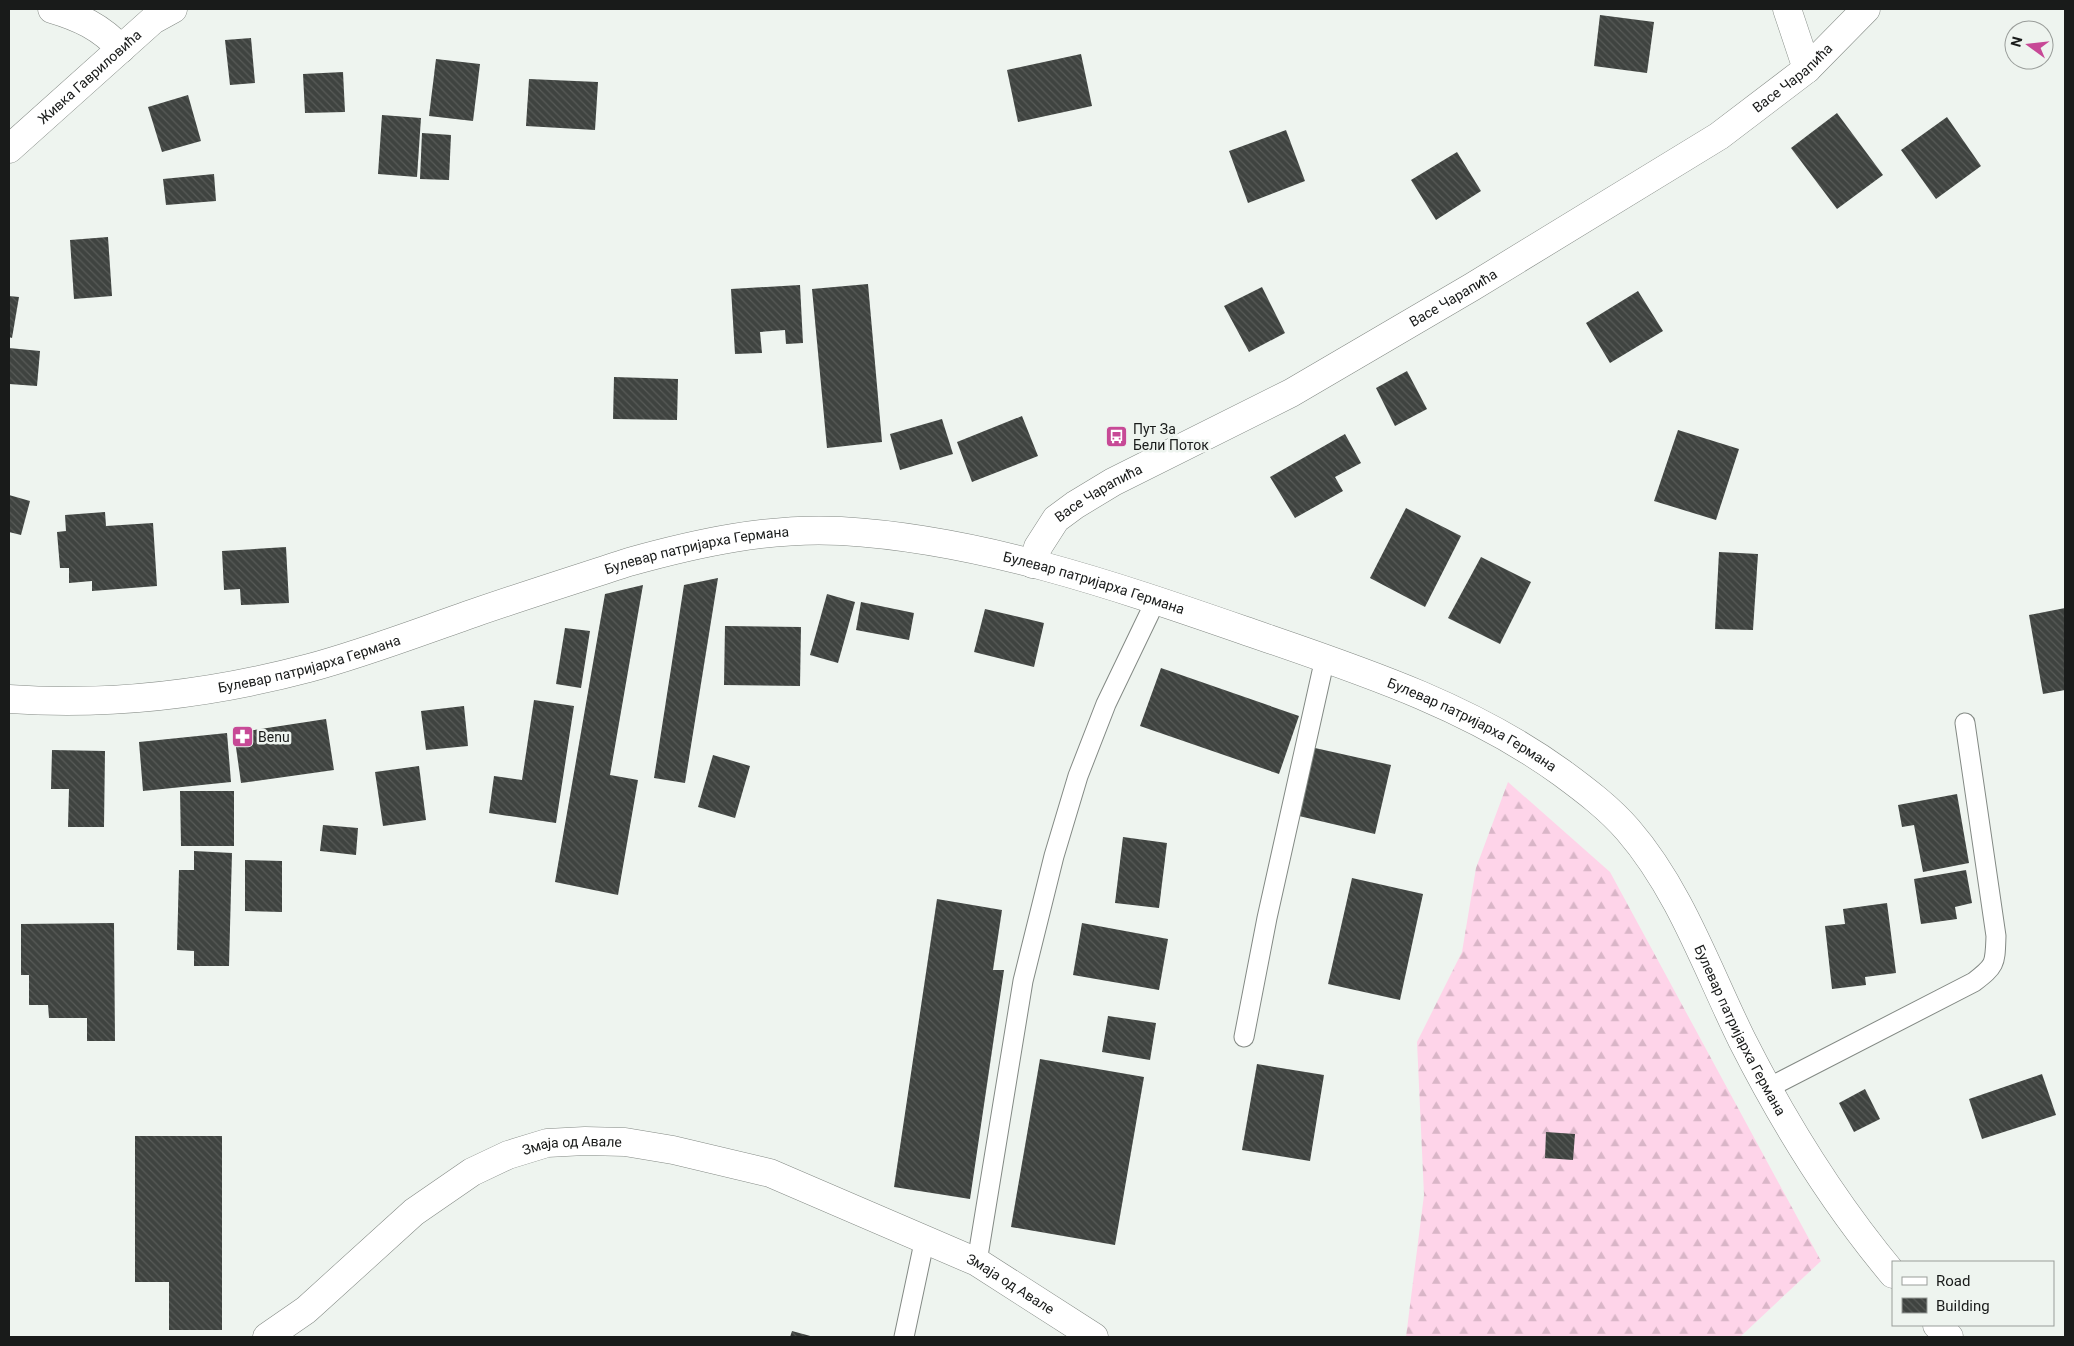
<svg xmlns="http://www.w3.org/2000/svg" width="2074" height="1346" font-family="Roboto,sans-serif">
  <defs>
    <pattern id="forest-firs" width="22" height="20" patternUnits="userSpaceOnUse" patternTransform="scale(1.25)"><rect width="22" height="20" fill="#fed4e9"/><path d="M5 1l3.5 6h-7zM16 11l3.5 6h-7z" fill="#d9b5c7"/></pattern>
    <pattern id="building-back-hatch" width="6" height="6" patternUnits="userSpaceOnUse" patternTransform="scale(1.25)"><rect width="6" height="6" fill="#3f4340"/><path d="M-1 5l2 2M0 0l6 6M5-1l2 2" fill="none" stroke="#585b58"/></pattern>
  </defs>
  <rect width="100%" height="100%" fill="#eef4ef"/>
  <path fill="url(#forest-firs)" d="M1508,782L1610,872L1821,1261L1740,1337H1406L1424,1195L1417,1042L1462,952L1476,868Z"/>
  <g fill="url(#building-back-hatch)">
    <path d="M1600,15L1654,22L1647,73L1594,66Z"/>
    <path d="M251,38L255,83L230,85L225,40Z"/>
    <path d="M1081,54L1092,106L1018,122L1007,70Z"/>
    <path d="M436,59L480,64L473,121L429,116Z"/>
    <path d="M343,72L345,112L305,113L303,74Z"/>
    <path d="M529,79L598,82L595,130L526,126Z"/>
    <path d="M188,95L201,141L162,152L148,107Z"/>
    <path d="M1837,113L1883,175L1837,209L1791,148Z"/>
    <path d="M382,115L421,118L417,177L378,174Z"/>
    <path d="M1947,117L1981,166L1936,199L1901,150Z"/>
    <path d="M1286,130L1305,181L1248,203L1229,151Z"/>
    <path d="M422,133L451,135L449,180L420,179Z"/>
    <path d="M1457,152L1481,191L1436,220L1411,180Z"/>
    <path d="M214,174L216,201L166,205L163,179Z"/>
    <path d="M108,237L112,296L74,299L70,240Z"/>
    <path d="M868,284L882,442L827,448L812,289Z"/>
    <path d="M800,285L803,343L786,344L785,330L760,332L762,353L735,354L731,289Z"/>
    <path d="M1262,287L1285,333L1249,352L1224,306Z"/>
    <path d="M1638,291L1663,331L1610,363L1586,323Z"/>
    <path d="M9,296L19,297L12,338L9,337Z"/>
    <path d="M9,348L40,351L37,386L9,384Z"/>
    <path d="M1407,371L1427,409L1395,426L1376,388Z"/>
    <path d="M614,377L678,379L677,420L613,419Z"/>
    <path d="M1022,416L1038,456L972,482L957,442Z"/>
    <path d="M942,419L953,454L900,470L890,434Z"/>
    <path d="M1678,430L1739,449L1716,520L1654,501Z"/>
    <path d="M1345,434L1361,463L1335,477L1343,491L1295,518L1270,477Z"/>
    <path d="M9,495L30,501L21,535L9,532Z"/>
    <path d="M1406,508L1461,536L1425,607L1370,578Z"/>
    <path d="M105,512L106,526L153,523L157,586L92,591V581L69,583V568H60L57,532L66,531L65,515Z"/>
    <path d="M286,547L289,603L241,605L240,589L224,590L222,551Z"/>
    <path d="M1719,552L1758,554L1753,630L1715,629Z"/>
    <path d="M1481,557L1531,582L1500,644L1448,618Z"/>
    <path d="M718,578L685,783L654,778L684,585Z"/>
    <path d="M643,585L610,775L638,780L618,895L555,882L605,594Z"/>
    <path d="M827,594L855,602L838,663L810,655Z"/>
    <path d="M861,602L914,613L909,640L856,630Z"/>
    <path d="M2065,608V690L2043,694L2029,615Z"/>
    <path d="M985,609L1044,623L1034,667L974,652Z"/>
    <path d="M725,626L801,627L800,686L724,685Z"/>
    <path d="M565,628L590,631L581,688L556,684Z"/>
    <path d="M1161,668L1299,716L1279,774L1140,726Z"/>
    <path d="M534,700L574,706L556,823L489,813L494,776L522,780Z"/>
    <path d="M464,706L468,746L426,750L421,711Z"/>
    <path d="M326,719L334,770L241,783L234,733Z"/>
    <path d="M227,733L231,782L143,791L139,742Z"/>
    <path d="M1315,748L1391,765L1375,834L1299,816Z"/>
    <path d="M52,750L105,751L104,827H68L69,789H51Z"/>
    <path d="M713,755L750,766L735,818L698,807Z"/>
    <path d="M419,766L426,820L383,826L375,772Z"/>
    <path d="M180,791H234V846H181Z"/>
    <path d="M1957,794L1969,863L1923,872L1914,825L1902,827L1898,805Z"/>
    <path d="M323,825L358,828L356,855L320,851Z"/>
    <path d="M1123,837L1167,843L1159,908L1115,903Z"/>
    <path d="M194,851L232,853L229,966H194V951L177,950L179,870H194Z"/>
    <path d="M245,860L282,861V912L245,911Z"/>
    <path d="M1966,870L1972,903L1955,907L1957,919L1921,924L1914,879Z"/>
    <path d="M1352,878L1423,894L1400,1000L1328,984Z"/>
    <path d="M937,899L1002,910L993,970H1004L970,1199L894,1187Z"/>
    <path d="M1887,903L1896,973L1865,977L1866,985L1832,989L1825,926L1845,924L1843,909Z"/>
    <path d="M114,923L115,1041H87V1018H49L48,1005H29V975H21V924Z"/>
    <path d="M1082,923L1168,939L1159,990L1073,975Z"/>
    <path d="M1108,1016L1156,1023L1150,1060L1102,1052Z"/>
    <path d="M1040,1059L1144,1077L1115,1245L1011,1227Z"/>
    <path d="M1257,1064L1324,1075L1310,1161L1242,1150Z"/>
    <path d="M2042,1074L2056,1115L1982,1139L1969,1099Z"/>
    <path d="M1865,1089L1880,1119L1854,1132L1839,1103Z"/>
    <path d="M1546,1132L1575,1134L1573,1160L1545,1158Z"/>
    <path d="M135,1136H222V1330H169V1282H135Z"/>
    <path d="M792,1331L814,1337H790Z"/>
  </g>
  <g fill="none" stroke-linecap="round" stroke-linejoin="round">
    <defs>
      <g id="service">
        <path d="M1244,1037L1267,918L1325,658"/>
        <path d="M1768,1088L1974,982C1996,965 1995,964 1996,936L1965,723"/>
        <path d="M977,1262L1023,981L1054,856L1078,776L1106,704L1156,600"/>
        <path d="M904,1337L925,1238"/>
      </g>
      <g id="minor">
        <path d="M52,9C79,17 101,27 121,49"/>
        <path d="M1787,9L1807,69"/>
        <path id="s1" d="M9,149L153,20L173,9"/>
        <path id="s2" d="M267,1337L306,1310L414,1212L472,1172L508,1155L547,1143L585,1141L625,1142L673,1150L770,1173L977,1262L1094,1337"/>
      </g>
      <g id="tertiary">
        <path id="s3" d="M1033,564L1038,547L1056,519L1075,505L1113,482L1291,393L1472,287L1719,136L1807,69L1866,9"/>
      </g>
      <g id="secondary">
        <path id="s4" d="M9,699C109,706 211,694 309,668C365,653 419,632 474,613C526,595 577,579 629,562C697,543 770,527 841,531C979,539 1113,585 1243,630C1353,668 1467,704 1562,773C1585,790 1609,808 1628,830C1680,890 1707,969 1742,1040C1785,1125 1832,1201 1893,1274"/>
        <path d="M1937,1325L1949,1337"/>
      </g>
    </defs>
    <use href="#service" stroke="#838984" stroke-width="21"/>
    <use href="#minor" stroke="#838984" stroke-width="29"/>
    <use href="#tertiary" stroke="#838984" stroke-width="29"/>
    <use href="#secondary" stroke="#838984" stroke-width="29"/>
    <use href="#service" stroke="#fff" stroke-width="19"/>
    <use href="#minor" stroke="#fff" stroke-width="28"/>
    <use href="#tertiary" stroke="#fff" stroke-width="28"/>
    <use href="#secondary" stroke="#fff" stroke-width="28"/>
  </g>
  <defs>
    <symbol id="bus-square" viewBox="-11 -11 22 22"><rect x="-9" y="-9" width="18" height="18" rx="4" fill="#c74996" stroke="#eef4ef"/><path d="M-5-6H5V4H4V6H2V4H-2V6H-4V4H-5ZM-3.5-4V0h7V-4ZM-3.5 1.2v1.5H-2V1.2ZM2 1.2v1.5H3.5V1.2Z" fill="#fff"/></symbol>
    <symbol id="pharmacy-square" viewBox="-11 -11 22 22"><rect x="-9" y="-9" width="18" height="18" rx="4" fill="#c74996" stroke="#eef4ef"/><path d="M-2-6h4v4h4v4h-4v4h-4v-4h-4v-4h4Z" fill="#fff"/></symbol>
  </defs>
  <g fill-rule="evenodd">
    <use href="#bus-square" x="1104" y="424" width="25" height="25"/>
    <use href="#pharmacy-square" x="230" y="724" width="25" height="25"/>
  </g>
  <g text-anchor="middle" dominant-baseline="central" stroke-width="5" stroke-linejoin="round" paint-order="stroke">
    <g font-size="14" fill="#191b1a" stroke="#eef4ef">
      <text stroke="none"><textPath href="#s1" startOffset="108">Живка Гавриловића</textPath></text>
      <text stroke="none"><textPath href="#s3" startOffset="911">Васе Чарапића</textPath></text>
      <text stroke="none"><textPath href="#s3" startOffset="506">Васе Чарапића</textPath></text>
      <text stroke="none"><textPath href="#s3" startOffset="101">Васе Чарапића</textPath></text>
      <text stroke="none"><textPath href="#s4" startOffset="709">Булевар патријарха Германа</textPath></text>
      <text stroke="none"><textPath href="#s4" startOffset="1114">Булевар патријарха Германа</textPath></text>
      <text stroke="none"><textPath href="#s4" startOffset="304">Булевар патријарха Германа</textPath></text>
      <text stroke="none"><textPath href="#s4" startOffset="1519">Булевар патријарха Германа</textPath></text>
      <text stroke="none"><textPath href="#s4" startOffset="1939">Булевар патријарха Германа</textPath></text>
      <text stroke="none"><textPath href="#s2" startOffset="369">Змаја од Авале</textPath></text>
      <text stroke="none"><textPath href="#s2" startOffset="836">Змаја од Авале</textPath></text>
    </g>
    <g font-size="14" fill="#191b1a" stroke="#eef4ef" text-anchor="start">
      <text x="1133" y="429">Пут За<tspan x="1133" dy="16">Бели Поток</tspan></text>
      <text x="258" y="737">Benu</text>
    </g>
  </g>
  <rect width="2074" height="1346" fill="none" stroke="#191b1a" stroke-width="20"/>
  <rect x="1892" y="1261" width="162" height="65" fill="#eef4ef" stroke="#999d9a"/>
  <rect x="1902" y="1277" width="25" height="8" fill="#ffffff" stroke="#999d9a"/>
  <text x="1936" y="1286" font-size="15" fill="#191b1a">Road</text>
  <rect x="1902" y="1298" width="25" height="15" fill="url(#building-back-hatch)" stroke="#999d9a"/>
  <text x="1936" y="1311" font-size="15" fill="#191b1a">Building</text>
  <g transform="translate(2029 45) rotate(285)"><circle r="24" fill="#eef4ef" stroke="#999d9a"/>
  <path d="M0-4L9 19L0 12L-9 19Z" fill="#c74996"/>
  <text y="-8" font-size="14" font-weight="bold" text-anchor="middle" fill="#191b1a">N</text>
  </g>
</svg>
